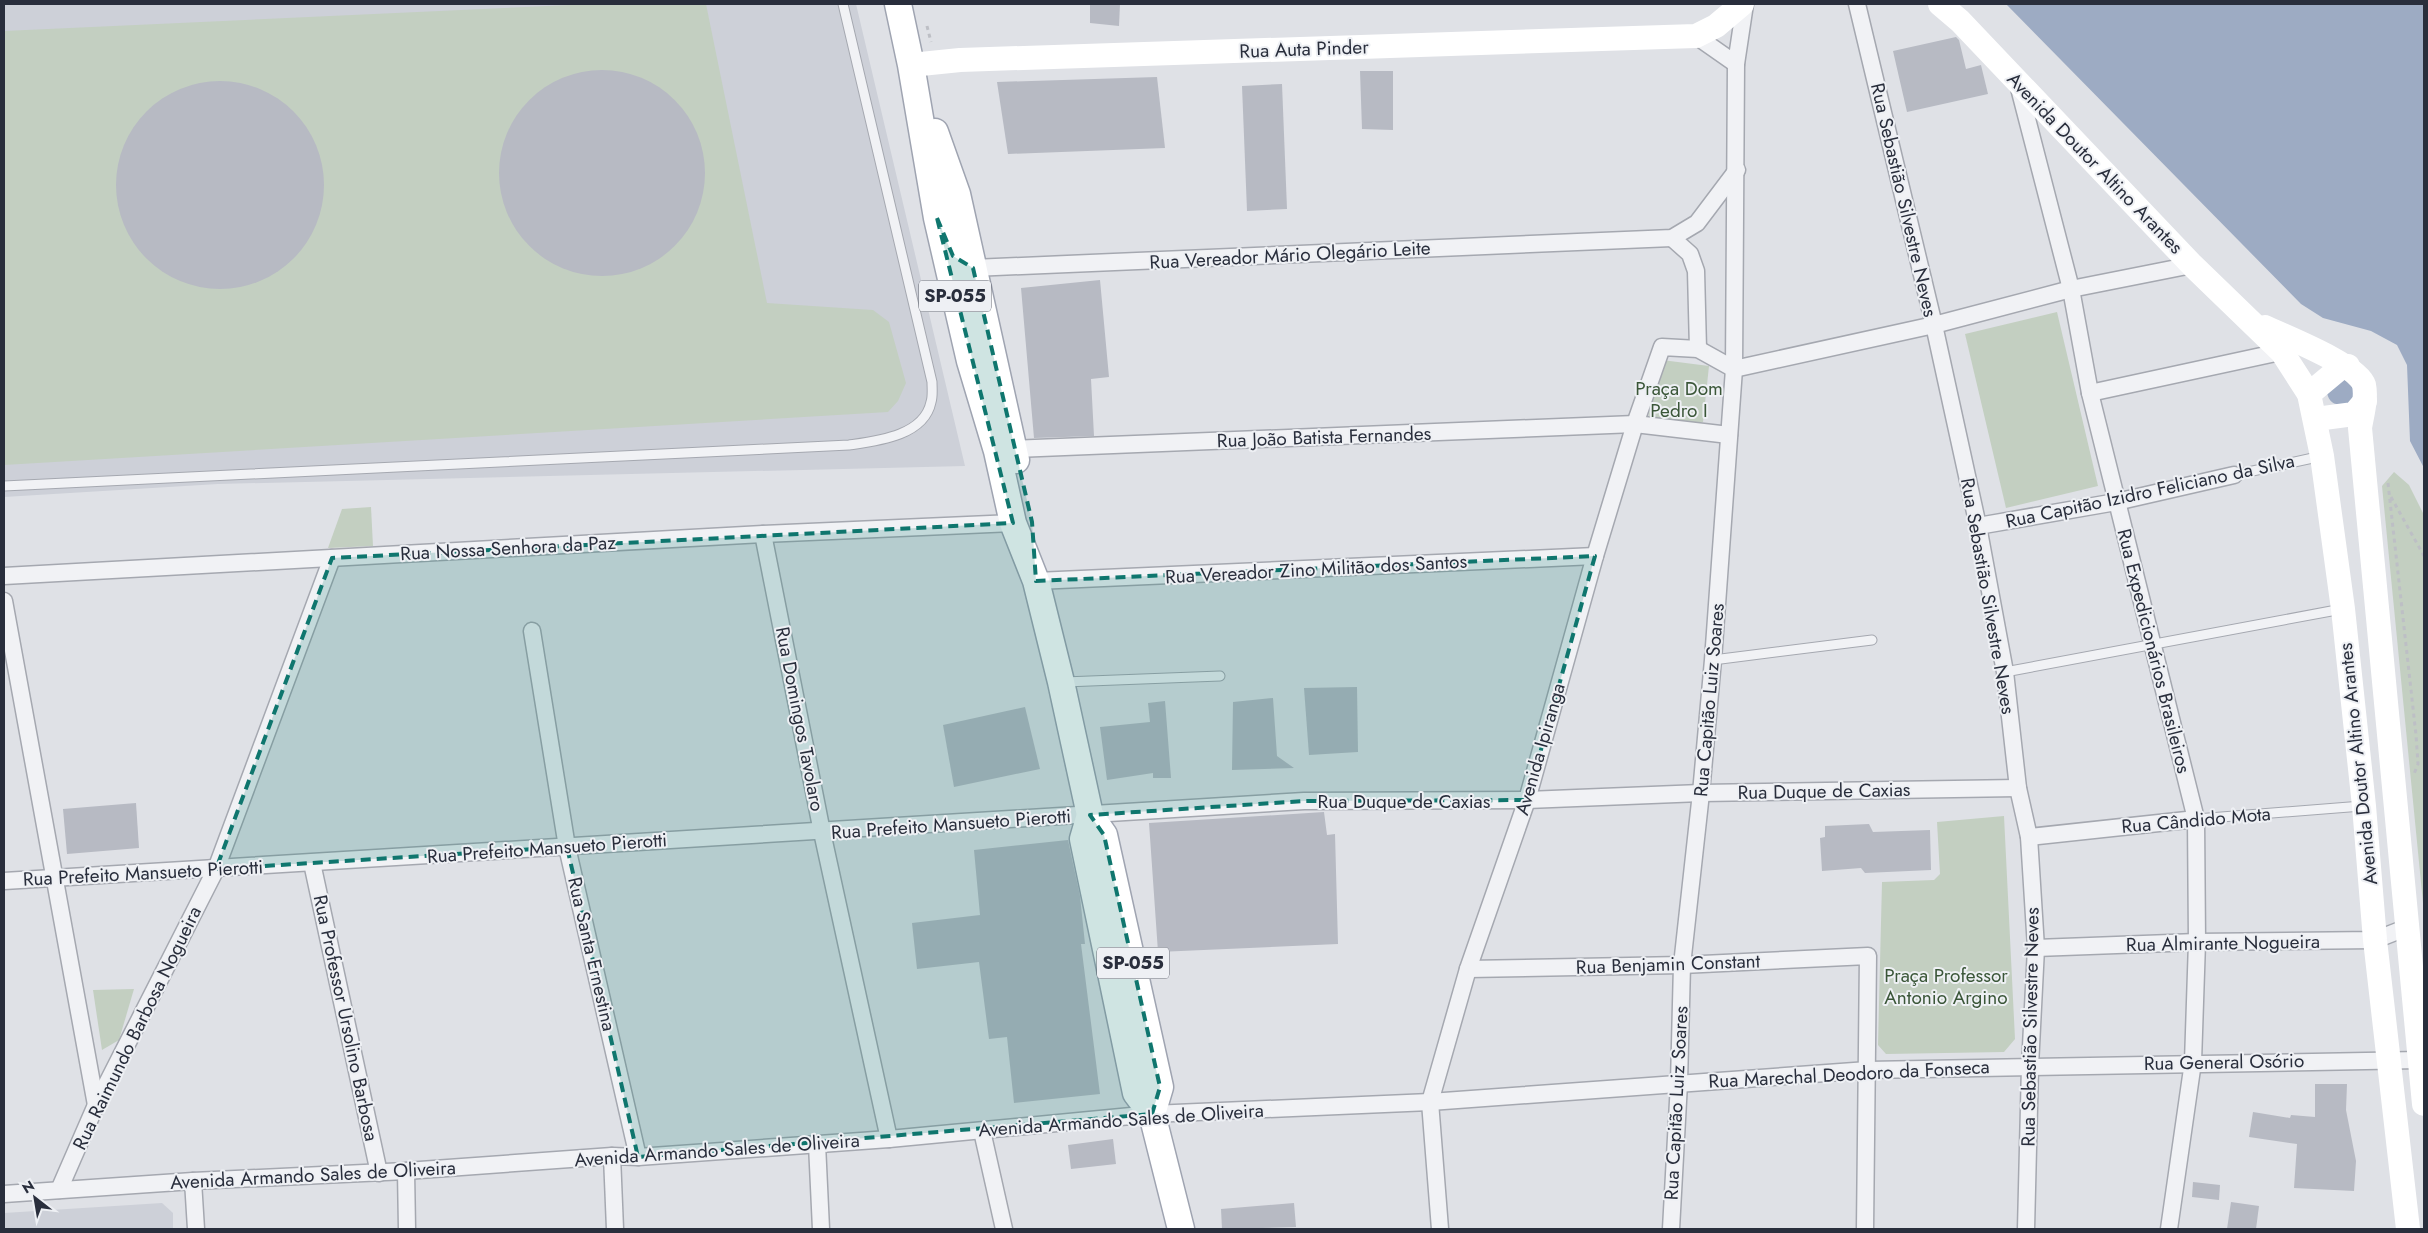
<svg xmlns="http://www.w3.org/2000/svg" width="2428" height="1233" font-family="Jost,sans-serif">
  <rect width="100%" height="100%" fill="#dfe1e6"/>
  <g fill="#cdd0d8">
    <path d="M4,4H856L965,466L218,484L4,497Z"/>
    <path d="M162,1203L173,1213V1229H4V1213Z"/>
  </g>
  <g fill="#c3cfc1">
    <path d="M591,4H706L767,303L873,310L889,322L906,383L898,401L888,412L4,465V31Z"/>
    <path d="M2057,312L2098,486L2006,508L1965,334Z"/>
    <path d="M1662,360L1709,366L1703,422L1645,430Z"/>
    <path d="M2394,472L2409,485L2424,515V913L2382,486Z"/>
    <path d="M371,507L373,546L328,548L342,509Z"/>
    <path d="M2004,816L2015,1039L2004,1052L1886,1054L1878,1045L1882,882L1934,880L1940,874L1937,822Z"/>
    <path d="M134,989L119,1040L102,1050L93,990Z"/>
  </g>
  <g fill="#9dabc3">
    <path d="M2006,4H2424V468L2410,441L2407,365L2397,345L2371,331L2323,318L2301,304Z"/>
    <path d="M2342,377L2357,392L2350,404C2338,405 2330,406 2327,393Z"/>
  </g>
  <g fill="#b7bac3">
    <path d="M1090,4H1120L1119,26L1090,23Z"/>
    <path d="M1956,37L1959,40L1966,69L1981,65L1988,94L1907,112L1893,51Z"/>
    <circle cx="602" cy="173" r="103"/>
    <path d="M1360,71H1393V130L1362,129Z"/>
    <path d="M1157,77L1165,148L1008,154L997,82Z"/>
    <circle cx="220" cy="185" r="104"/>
    <path d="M1282,84L1287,209L1247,211L1242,86Z"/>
    <path d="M1100,280L1109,377L1091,379L1094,436L1034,438L1021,288Z"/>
    <path d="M1357,687L1358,752L1309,755L1304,688Z"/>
    <path d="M1273,698L1277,756L1294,768L1232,770L1233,702Z"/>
    <path d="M1165,701L1171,778H1153V773L1107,780L1100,727L1150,722L1148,703Z"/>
    <path d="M1025,707L1040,769L954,787L943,725Z"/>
    <path d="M136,803L139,848L67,854L63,809Z"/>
    <path d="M1324,812L1327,835L1335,834L1338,944L1158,952L1149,823Z"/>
    <path d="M1869,824L1873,832L1930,830L1931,870L1865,873L1861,868L1822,871L1820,838L1825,837V826Z"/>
    <path d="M1068,840L1080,896L1085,944H1081L1100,1094L1014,1103L1007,1037L989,1039L979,962L917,969L912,923L980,915L974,850Z"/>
    <path d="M2315,1084H2347L2346,1110L2356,1161L2354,1191L2294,1188L2297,1144L2249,1137L2253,1112L2290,1118L2291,1115L2315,1117Z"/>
    <path d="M1113,1139L1116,1164L1071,1169L1068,1145Z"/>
    <path d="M2193,1182L2220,1185L2219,1200L2192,1197Z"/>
    <path d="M2231,1202L2259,1206L2256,1229H2227Z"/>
    <path d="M1294,1203L1296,1227L1222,1229L1221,1209Z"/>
  </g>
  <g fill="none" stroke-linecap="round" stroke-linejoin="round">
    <defs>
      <g id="service">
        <path d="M2234,475L2322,456"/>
        <path d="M4,486L849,445C877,441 924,436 931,402C933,396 932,388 932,382L843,4"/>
        <path d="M1713,660L1872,640"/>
        <path d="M2005,672L2342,609"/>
        <path d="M1064,682L1220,676"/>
        <path d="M2196,819L2362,806"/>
      </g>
      <g id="minor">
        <path d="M1857,4L1934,325L1978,526L2005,672L2018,788L2029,837L2036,948L2030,1066L2026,1229"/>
        <path d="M1696,36L1736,64"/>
        <path d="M2018,84L2071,289L2090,393L2196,819L2197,942L2193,1062L2169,1229"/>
        <path d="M1672,238L1690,254L1696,271L1698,349"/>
        <path d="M966,265L973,268L1672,238L1697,223L1737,170"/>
        <path d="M2090,393L2289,350"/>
        <path d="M1013,449L1635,424L1729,435"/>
        <path d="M1978,526L2116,502L2234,475"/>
        <path d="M763,534L822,832L889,1139"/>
        <path d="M4,576L763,534L1013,523"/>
        <path d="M1036,581L1595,556"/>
        <path d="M4,601L96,1105"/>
        <path d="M532,631L567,847L638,1157"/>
        <path d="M2029,837L2196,819"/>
        <path d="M312,863L379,1173"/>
        <path d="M4,881L1304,801L1527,800L1701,793L2018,788"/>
        <path d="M2036,948L2197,942L2375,940L2408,927"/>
        <path d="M1468,969L1682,965L1868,956L1865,1229"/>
        <path d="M982,1131L1004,1229"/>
        <path d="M817,1144L821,1229"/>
        <path d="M612,1156L615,1229"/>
        <path d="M406,1171L407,1229"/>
        <path d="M193,1181L196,1229"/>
        <path d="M59,1190L96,1105L216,869L332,558"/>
        <path d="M4,1194L193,1181L406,1171L612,1156L638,1157L889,1139L1152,1114L1430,1102L1868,1070L2419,1060"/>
        <path d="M1440,1229L1430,1102L1468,969L1527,800L1595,556L1635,424L1662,347L1698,349L1734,369L1934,325L2071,289L2192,265"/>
        <path d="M1671,1229L1679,1083L1682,965L1701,793L1713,660L1734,369L1736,64L1745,4"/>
      </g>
      <g id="primary">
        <path d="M898,4L911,65L937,218L970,361L997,451L1013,523L1036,581L1061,682L1090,815L1104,835L1160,1087L1152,1114"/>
        <path d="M935,132L957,194L1016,460"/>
        <path d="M1090,815L1083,839L1136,1093L1152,1114L1181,1229"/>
      </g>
    </defs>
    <use href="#service" stroke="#a5a8b0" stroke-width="11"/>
    <use href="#minor" stroke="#a5a8b0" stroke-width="19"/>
    <use href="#primary" stroke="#9fa4b1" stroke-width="29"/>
    <g stroke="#bdbfc5" stroke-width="3" stroke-dasharray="4 4" stroke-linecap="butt">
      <path d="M927,26L931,42"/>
      <path d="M2388,483L2416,735L2418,764L2414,774"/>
      <path d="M2391,497L2424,556"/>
    </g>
    <use href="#service" stroke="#f1f2f5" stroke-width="9"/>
    <use href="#minor" stroke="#f1f2f5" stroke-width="16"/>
    <g stroke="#fff" stroke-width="24">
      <path d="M1940,4L1960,21L2192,265L2282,352L2309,394L2322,456L2343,609L2364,806L2375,940L2408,1229"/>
      <path d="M911,65L960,60L1696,36L1716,26L1742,4"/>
      <path d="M2265,327C2286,337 2358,365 2364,385C2367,399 2362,415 2360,428L2424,1104"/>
      <path d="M2309,394L2339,369L2348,366"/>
      <path d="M2316,419L2354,414L2365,401"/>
    </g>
    <use href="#primary" stroke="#fff" stroke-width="26"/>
  </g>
  <path fill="#0f766e" fill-opacity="0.2" stroke="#0f766e" stroke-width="4" stroke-dasharray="10 6" stroke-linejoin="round" d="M937,218L953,256L973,268L1032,522L1036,581L1595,556L1527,800L1304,801L1090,815L1104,835L1160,1087L1152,1114L638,1157L567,847L216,869L332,558L1013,523Z"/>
  <g text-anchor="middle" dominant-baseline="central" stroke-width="4" stroke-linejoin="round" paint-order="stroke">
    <g fill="#eef0f4" stroke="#646873" stroke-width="1">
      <rect x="919" y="280.5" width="72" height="31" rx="4"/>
      <rect x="1097" y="947.5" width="72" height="31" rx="4"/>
    </g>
    <g font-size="18" font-weight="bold" fill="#292e3c">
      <text x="955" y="296">SP-055</text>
      <text x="1133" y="963">SP-055</text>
    </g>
    <g font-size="19" fill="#292e3c" stroke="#eef0f4">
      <text transform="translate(1304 49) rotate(-2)">Rua Auta Pinder</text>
      <text transform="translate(2095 163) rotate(46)">Avenida Doutor Altino Arantes</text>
      <text transform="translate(1904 200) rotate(77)">Rua Sebastião Silvestre Neves</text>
      <text transform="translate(1290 255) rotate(-3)">Rua Vereador Mário Olegário Leite</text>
      <text transform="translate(1324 437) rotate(-2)">Rua João Batista Fernandes</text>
      <text transform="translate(2150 491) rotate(-12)">Rua Capitão Izidro Feliciano da Silva</text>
      <text transform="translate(508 548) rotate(-3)">Rua Nossa Senhora da Paz</text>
      <text transform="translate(1316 569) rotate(-3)">Rua Vereador Zino Militão dos Santos</text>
      <text transform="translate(1988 596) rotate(80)">Rua Sebastião Silvestre Neves</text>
      <text transform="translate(2154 651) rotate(76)">Rua Expedicionários Brasileiros</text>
      <text transform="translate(1709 700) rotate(-85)">Rua Capitão Luiz Soares</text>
      <text transform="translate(800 719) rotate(79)">Rua Domingos Tavolaro</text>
      <text transform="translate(1540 749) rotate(-74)">Avenida Ipiranga</text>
      <text transform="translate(2358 764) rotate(-96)">Avenida Doutor Altino Arantes</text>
      <text transform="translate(1824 791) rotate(-1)">Rua Duque de Caxias</text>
      <text x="1404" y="801">Rua Duque de Caxias</text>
      <text transform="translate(2196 820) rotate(-5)">Rua Cândido Mota</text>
      <text transform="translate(951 824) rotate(-4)">Rua Prefeito Mansueto Pierotti</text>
      <text transform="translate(547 848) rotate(-4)">Rua Prefeito Mansueto Pierotti</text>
      <text transform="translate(143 873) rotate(-3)">Rua Prefeito Mansueto Pierotti</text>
      <text transform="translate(2223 943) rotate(-1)">Rua Almirante Nogueira</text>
      <text transform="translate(592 954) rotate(77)">Rua Santa Ernestina</text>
      <text transform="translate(1668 964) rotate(-2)">Rua Benjamin Constant</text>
      <text transform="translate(346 1018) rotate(78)">Rua Professor Ursolino Barbosa</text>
      <text transform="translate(2030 1027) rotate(-89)">Rua Sebastião Silvestre Neves</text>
      <text transform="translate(137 1028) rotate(-64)">Rua Raimundo Barbosa Nogueira</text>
      <text transform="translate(2224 1062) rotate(-1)">Rua General Osório</text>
      <text transform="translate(1849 1074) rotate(-3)">Rua Marechal Deodoro da Fonseca</text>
      <text transform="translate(1676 1103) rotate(-87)">Rua Capitão Luiz Soares</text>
      <text transform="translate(1121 1120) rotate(-4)">Avenida Armando Sales de Oliveira</text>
      <text transform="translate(717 1150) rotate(-4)">Avenida Armando Sales de Oliveira</text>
      <text transform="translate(313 1175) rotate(-3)">Avenida Armando Sales de Oliveira</text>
    </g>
    <g font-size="19" fill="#3a5638" stroke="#eef0f4">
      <text x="1679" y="388">Praça Dom<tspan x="1679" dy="22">Pedro I</tspan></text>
      <text x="1946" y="975">Praça Professor<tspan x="1946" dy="22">Antonio Argino</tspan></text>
    </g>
  </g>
  <rect width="2428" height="1233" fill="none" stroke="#292e3c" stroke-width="10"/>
  <g transform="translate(35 1198) rotate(329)" stroke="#eef0f4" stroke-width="4" paint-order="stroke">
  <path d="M0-4L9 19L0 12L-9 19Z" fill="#292e3c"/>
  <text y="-8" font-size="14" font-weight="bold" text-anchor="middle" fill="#292e3c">N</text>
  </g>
</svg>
